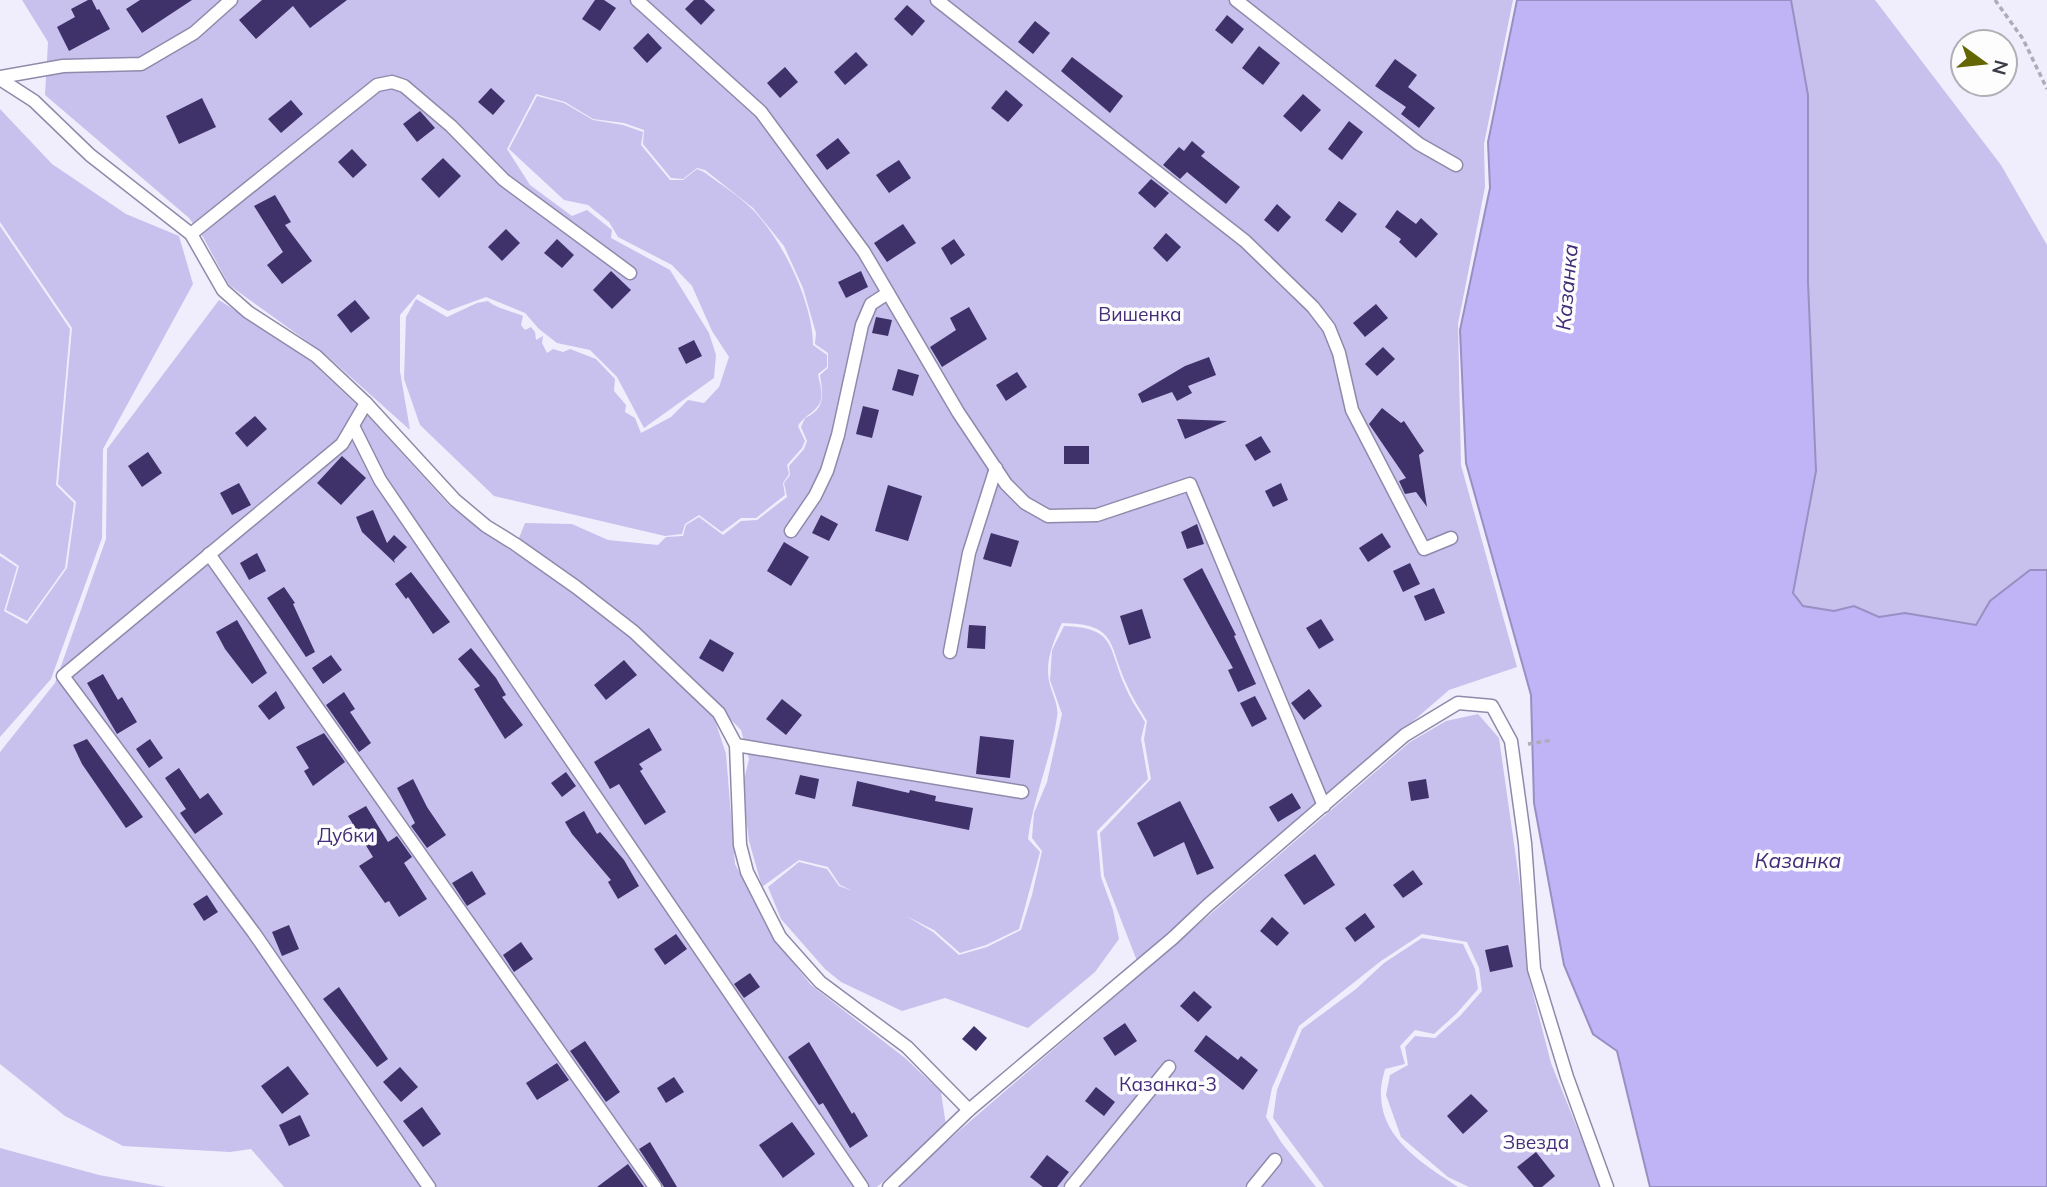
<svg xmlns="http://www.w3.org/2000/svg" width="2047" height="1187" font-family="Mulish,sans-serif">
  <rect width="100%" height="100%" fill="#f0eefc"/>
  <g fill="#c8c1ed">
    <path d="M22,0H1513L1484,144L1485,187L1458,324L1461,465L1517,667L1449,690L1137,961L1104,876L1100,833L1151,779L1144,739L1147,721C1140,709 1131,696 1126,683C1108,643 1117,624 1062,623C1053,642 1044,663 1050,685C1053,695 1059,707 1057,717C1051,759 1033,798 1028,839L1040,852L1019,929L986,945L960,953L934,930L906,916L933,932L959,955L987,947L1021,930L1032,895L1042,851L1032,838L1034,813L1047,782L1062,714L1050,680L1052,650L1064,626C1115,628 1108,645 1124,684C1129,697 1138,710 1145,722L1141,739L1148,779L1097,831L1101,877L1113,910L1119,939L1095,972L1028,1028L945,998L902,1011L841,982L825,969L781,919L768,887L799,862L827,869L839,886L853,891L840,885L828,867L799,860L762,887L749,841L742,788L749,759L741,730L639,627L519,538L525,523L572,524L608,540L658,545L666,537L683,536L686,525L699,517L723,535L741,521L757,520L787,497L784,483L790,475L789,466L804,449L807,441L801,427L805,418C826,409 823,394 820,375L828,368V353L815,344L816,333L803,288L784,246L753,208L705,170L697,168L683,179L671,178L643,144L644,130L624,123L593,119L565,102L536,94L507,149L530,185L572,216L587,210L612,230L611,238L670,270L709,333L716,355L714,378L644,428L617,377L590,350L557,343L539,329L525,313L486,297L448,311L418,294L400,315V371L410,430L326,355L229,285L203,237L189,218L45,95L48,42Z"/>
    <path d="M1791,0H1875L2001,165L2047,245V570L1990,601L1976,625L1905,613L1879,617L1854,606L1834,611L1803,606L1793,593L1816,471L1808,282V95Z"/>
    <path d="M537,96L564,103L593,120L623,125L643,132L641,145L670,180H683L697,169L704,172C720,184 738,195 752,209C782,239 813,302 813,345L827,355V367L818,374C819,381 823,392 821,399C819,411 804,415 798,426L805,441L802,448L787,465L789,474L783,483L785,495L756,518H741L722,532L699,515L685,524L682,534L665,536L494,496L420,425L404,379L406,317L416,299L447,317L477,303L488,301C497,309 512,311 523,316L521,325L525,330L531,327L535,332L536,340L543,336L542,343L547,353L553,349L563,352L570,349L596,359L615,379L614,391L626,405L625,412L635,418L641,433L671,417L688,400L704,403L719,387L729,357L712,331L692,286L672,265L618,237L609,222L588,205L564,200L509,149Z"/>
    <path d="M0,109L52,164L126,214L179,236L193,284L103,449L102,538L51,679L0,737V556L17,567L4,611L27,624L67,568L76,502L58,484L72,328L0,222Z"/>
    <path d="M0,226L70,329L56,485L74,503L65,568L27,621L6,610L19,566L0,553Z"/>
    <path d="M219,300L304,355L368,416L449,505L513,552L573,593L631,638L713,714L726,754L735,864L772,936L811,985L905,1058L941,1092L946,1126L877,1187H284L251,1149L230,1152L123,1146L65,1116L0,1064V752L55,683L106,539L107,449Z"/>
    <path d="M1478,714L1499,738L1520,886L1529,978L1551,1063L1601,1187H1469L1448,1177L1401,1137L1386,1095L1390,1075L1408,1065L1405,1047L1415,1036L1435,1038L1460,1016L1482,991L1479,968L1467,942L1422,934L1381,961L1299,1026L1272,1088L1266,1117L1281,1142L1316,1187H894L1410,742L1446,721Z"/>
    <path d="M1422,938L1463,944L1475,969L1478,989L1457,1013L1434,1034L1415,1030L1400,1046L1405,1064L1385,1069C1383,1077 1380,1087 1381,1096C1382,1140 1425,1165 1458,1187H1324L1273,1118L1277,1090L1302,1029L1356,989L1384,963Z"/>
    <path d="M0,1148L99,1175L166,1187H0Z"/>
  </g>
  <path fill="#c0b4f7" stroke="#988fc2" stroke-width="2" d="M1517,0H1791L1808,95V282L1816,471L1793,593L1803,606L1834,611L1854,606L1879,617L1905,613L1976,625L1990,601L2030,570H2047V1187H1650L1617,1051L1593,1034L1564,965L1534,803L1531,695L1466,463L1460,330L1490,188L1488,142Z"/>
  <g fill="#3f3169">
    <path d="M88,0H92L97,10L99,9L110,29L69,51L57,27L75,17L71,9Z"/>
    <path d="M140,0H192L142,33L126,9Z"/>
    <path d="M262,0H347L310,28L293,6L256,39L239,20Z"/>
    <path d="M595,0H604L616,8L600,31L582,19Z"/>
    <path d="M694,0H704L715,10L701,25L685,9Z"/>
    <path d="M907,5L925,21L912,36L894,19Z"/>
    <path d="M1227,15L1244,29L1232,44L1215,30Z"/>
    <path d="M1035,21L1050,33L1033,54L1018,42Z"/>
    <path d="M648,33L662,48L647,63L633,48Z"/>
    <path d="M1259,46L1280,63L1263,85L1242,68Z"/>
    <path d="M856,52L868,65L845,85L834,72Z"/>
    <path d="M1072,57L1123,96L1110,113L1061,71Z"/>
    <path d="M1395,59L1417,75L1408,87L1435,108L1419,128L1401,114L1406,107L1375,86Z"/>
    <path d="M785,67L798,82L780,98L767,83Z"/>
    <path d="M491,88L505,101L493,115L478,102Z"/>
    <path d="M1006,90L1023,105L1008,122L991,108Z"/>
    <path d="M1303,94L1321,110L1301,132L1283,116Z"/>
    <path d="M202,98L216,127L179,144L166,116Z"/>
    <path d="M291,100L303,114L281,133L268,119Z"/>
    <path d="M420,111L435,128L417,142L403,124Z"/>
    <path d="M1349,121L1363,132L1342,160L1328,149Z"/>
    <path d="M838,138L850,153L827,170L816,155Z"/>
    <path d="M1192,141L1205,152L1201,156L1240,187L1226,204L1187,172L1180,179L1163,165L1179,147L1184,151Z"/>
    <path d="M352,149L367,165L353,178L338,162Z"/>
    <path d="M443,158L461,176L439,198L421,179Z"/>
    <path d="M899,160L911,178L889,193L876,175Z"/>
    <path d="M1151,179L1169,193L1155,208L1138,193Z"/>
    <path d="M275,195L291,222L285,225L312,261L282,284L267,265L283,252L254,206Z"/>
    <path d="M1339,201L1357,214L1342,233L1325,220Z"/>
    <path d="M1277,204L1291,217L1278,232L1264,220Z"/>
    <path d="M1397,210L1416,224L1421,218L1438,234L1416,258L1399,242L1401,239L1385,227Z"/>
    <path d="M903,224L916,243L887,262L874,243Z"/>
    <path d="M506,229L520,243L502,261L488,247Z"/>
    <path d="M1166,233L1181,247L1167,262L1153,248Z"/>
    <path d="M557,239L574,255L562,268L544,253Z"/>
    <path d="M954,239L965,255L951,265L941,248Z"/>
    <path d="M611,271L631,290L612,309L593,290Z"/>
    <path d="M861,271L868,287L846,298L838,282Z"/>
    <path d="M355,300L370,318L351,333L337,315Z"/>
    <path d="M1376,304L1388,318L1365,337L1353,323Z"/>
    <path d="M969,307L987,339L942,367L930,347L956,330L950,318Z"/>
    <path d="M876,317L892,320L888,336L872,333Z"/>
    <path d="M694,340L702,356L686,364L678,348Z"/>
    <path d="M1383,347L1395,359L1377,376L1365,364Z"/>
    <path d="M1209,357L1216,375L1188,386L1192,393L1177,401L1172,392L1142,403L1138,394L1185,366Z"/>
    <path d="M898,369L919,375L913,396L892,390Z"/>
    <path d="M1017,372L1027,387L1006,401L996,385Z"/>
    <path d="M863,406L879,410L872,438L856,434Z"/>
    <path d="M1382,408L1401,423L1404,421L1424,451L1419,455L1427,507L1416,492L1405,494L1399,481L1406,478L1369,424Z"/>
    <path d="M255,416L267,429L247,447L235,433Z"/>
    <path d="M1177,419L1227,421L1185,439Z"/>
    <path d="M1261,436L1271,452L1255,461L1245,445Z"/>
    <rect x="1064" y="446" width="25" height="18"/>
    <path d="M148,452L162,473L142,487L128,466Z"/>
    <path d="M342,456L366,478L341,505L317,483Z"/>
    <path d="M239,483L251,505L232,515L220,493Z"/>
    <path d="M1281,483L1288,500L1273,507L1265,491Z"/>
    <path d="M888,485L922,496L908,541L875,531Z"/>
    <path d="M373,510L387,543L394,535L407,547L394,560L395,563L362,532L356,517Z"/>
    <path d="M821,515L838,524L829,541L812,533Z"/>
    <path d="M1197,524L1204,544L1187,549L1181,532Z"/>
    <path d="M991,533L1019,541L1011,567L983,559Z"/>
    <path d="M1382,533L1391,547L1368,562L1359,548Z"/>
    <path d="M784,542L809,557L791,586L767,571Z"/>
    <path d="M257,553L266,571L249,580L240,563Z"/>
    <path d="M1410,563L1420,584L1403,592L1393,571Z"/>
    <path d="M1202,568L1236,635L1234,636L1256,684L1238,692L1228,670L1233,668L1183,579Z"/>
    <path d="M411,572L450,622L433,634L408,597L406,599L395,584Z"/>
    <path d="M284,587L295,603L293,604L315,652L306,657L267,598Z"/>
    <path d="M1434,588L1445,613L1425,621L1414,596Z"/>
    <path d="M1142,609L1151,638L1129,645L1120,616Z"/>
    <path d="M1321,619L1334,640L1319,649L1306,628Z"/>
    <path d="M237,620L267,673L252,684L225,649L216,632Z"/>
    <path d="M969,625L986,626L985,649L967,648Z"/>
    <path d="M710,639L734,653L723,672L699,658Z"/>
    <path d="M471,648L496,678L506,695L502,697L523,725L505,739L474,689L480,686L458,659Z"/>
    <path d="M331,655L342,670L323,684L312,668Z"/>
    <path d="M624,660L637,675L606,700L594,685Z"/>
    <path d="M103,674L118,700L122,697L137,722L117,734L87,683Z"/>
    <path d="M1309,689L1322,706L1304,720L1291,703Z"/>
    <path d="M276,691L285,708L269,720L258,706Z"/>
    <path d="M344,692L355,709L350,712L371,743L359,752L326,705Z"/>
    <path d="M1255,696L1267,719L1252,727L1240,703Z"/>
    <path d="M782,699L802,715L786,735L766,719Z"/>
    <path d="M649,728L662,750L639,764L643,769L640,771L666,812L645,825L619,784L610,789L594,762Z"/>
    <path d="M324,733L345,762L313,786L304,771L309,768L296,747Z"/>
    <path d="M980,736L1014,740L1010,778L976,774Z"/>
    <path d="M87,739L143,817L126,828L82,764L73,745Z"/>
    <path d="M150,739L163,758L149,768L136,749Z"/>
    <path d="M179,768L200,799L208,793L223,814L195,834L180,813L186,809L165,778Z"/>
    <path d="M566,772L576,786L562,797L551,783Z"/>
    <path d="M800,775L819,779L815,799L795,794Z"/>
    <path d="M413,779L427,807L446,835L427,848L411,826L415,823L397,788Z"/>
    <path d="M1426,779L1429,798L1411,801L1408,782Z"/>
    <path d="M857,781L909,793L910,790L936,796L935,801L973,808L969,830L852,806Z"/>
    <path d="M1292,793L1301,808L1278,822L1269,807Z"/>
    <path d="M1180,801L1214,868L1197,875L1184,842L1154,857L1137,823Z"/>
    <path d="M366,806L388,842L397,836L412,857L404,863L427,899L399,917L389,901L385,903L359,866L373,857L348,816Z"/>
    <path d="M584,811L597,834L600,832L624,860L639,886L618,899L608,882L611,880L572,834L565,822Z"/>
    <path d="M1315,854L1335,885L1304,905L1284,875Z"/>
    <path d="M1413,870L1423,884L1403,898L1393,885Z"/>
    <path d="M472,871L486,894L467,906L452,883Z"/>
    <path d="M207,895L218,912L204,921L193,904Z"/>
    <path d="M1365,913L1375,927L1355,942L1345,928Z"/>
    <path d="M1272,917L1289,933L1277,946L1260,931Z"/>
    <path d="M289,925L299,949L282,956L272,932Z"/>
    <path d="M676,934L687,949L665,965L654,949Z"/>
    <path d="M521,942L533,959L514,972L503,955Z"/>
    <path d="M1508,945L1513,967L1490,972L1485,950Z"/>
    <path d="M750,973L760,987L744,998L734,984Z"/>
    <path d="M339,987L388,1059L377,1067L323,999Z"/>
    <path d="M1194,991L1212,1007L1198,1022L1180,1006Z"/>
    <path d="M1125,1023L1137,1041L1115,1056L1103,1038Z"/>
    <path d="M974,1026L987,1038L976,1051L962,1039Z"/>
    <path d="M1206,1035L1238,1060L1241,1056L1258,1070L1243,1090L1194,1051Z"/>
    <path d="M585,1041L620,1092L606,1102L570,1051Z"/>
    <path d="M809,1042L852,1114L854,1112L868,1136L850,1148L823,1103L819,1105L788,1057Z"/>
    <path d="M557,1063L569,1080L537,1100L526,1083Z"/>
    <path d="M288,1066L309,1094L282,1114L261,1086Z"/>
    <path d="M400,1067L418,1087L401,1102L383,1082Z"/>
    <path d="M674,1077L684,1092L666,1103L657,1088Z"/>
    <path d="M1096,1087L1115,1102L1104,1116L1085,1101Z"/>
    <path d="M1471,1094L1488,1111L1463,1134L1447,1116Z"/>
    <path d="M422,1107L441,1134L423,1147L403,1121Z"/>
    <path d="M300,1115L310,1136L289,1146L279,1125Z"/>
    <path d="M792,1122L815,1154L783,1178L759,1145Z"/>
    <path d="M650,1142L677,1187H664L639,1149Z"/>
    <path d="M1536,1152L1555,1176L1542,1187H1534L1517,1167Z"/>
    <path d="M1047,1155L1069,1172L1057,1187H1043L1030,1177Z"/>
    <path d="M628,1164L644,1187H597Z"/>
  </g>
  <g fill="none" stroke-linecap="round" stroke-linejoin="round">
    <defs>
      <g id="lane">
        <path d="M637,0L761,112L864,252L958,412L1006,484L1025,503L1048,516L1097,515L1190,484L1324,806"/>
        <path d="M937,0L1245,241L1313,307L1329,328L1339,353L1352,410L1424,549L1451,538"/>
        <path d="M1236,0L1419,144L1456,165"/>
        <path d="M0,77L63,66L141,64L194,33L231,0"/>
        <path d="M0,79L34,101L90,155L191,234L223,290L248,312L316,356L366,403L455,500L486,526L515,544L576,587L634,632L719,713L736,745L740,845L747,872L780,937L820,982L907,1047L969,1110"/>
        <path d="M191,234L377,85L392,82L404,86L451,126L504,180L630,273"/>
        <path d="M366,403L342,444L63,676L254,933L429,1187"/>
        <path d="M353,426L380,480L862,1187"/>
        <path d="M791,531L815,496L827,471L838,435L862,325L871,304L888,293"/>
        <path d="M209,554L655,1187"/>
        <path d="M950,652L969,553L996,468"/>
        <path d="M736,745L1022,792"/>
        <path d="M889,1187L969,1110L1173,938L1208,905L1405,735L1458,703L1492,706L1511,741L1525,843L1534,969L1567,1077L1607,1187"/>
        <path d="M1071,1187L1169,1067"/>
        <path d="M1253,1187L1275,1160"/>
      </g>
    </defs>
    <use href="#lane" stroke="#8f8aab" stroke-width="15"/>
    <g stroke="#aeacba" stroke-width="3.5" stroke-dasharray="5 3.5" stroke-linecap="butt">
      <path d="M1995,0L2023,39L2047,89"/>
      <path d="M1528,744L1553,740"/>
    </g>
    <use href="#lane" stroke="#fff" stroke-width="12"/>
  </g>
  <g text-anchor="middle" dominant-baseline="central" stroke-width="7" stroke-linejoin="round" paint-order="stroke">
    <g font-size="19" fill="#442e7b" stroke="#fdfdfd">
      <text x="1140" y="314">Вишенка</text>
      <text x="346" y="835">Дубки</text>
      <text x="1168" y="1084">Казанка-3</text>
      <text x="1536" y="1142">Звезда</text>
    </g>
    <g font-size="21" font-style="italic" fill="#422c78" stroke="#fdfdfd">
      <text transform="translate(1566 287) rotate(-85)">Казанка</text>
      <text x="1798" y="860">Казанка</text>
    </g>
  </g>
  <g transform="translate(1984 63) rotate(105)"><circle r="33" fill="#fdfdfd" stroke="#b0afb5" stroke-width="2"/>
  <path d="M0-5L12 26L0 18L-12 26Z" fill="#636602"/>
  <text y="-10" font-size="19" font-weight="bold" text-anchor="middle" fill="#3c3a48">N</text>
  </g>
</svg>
